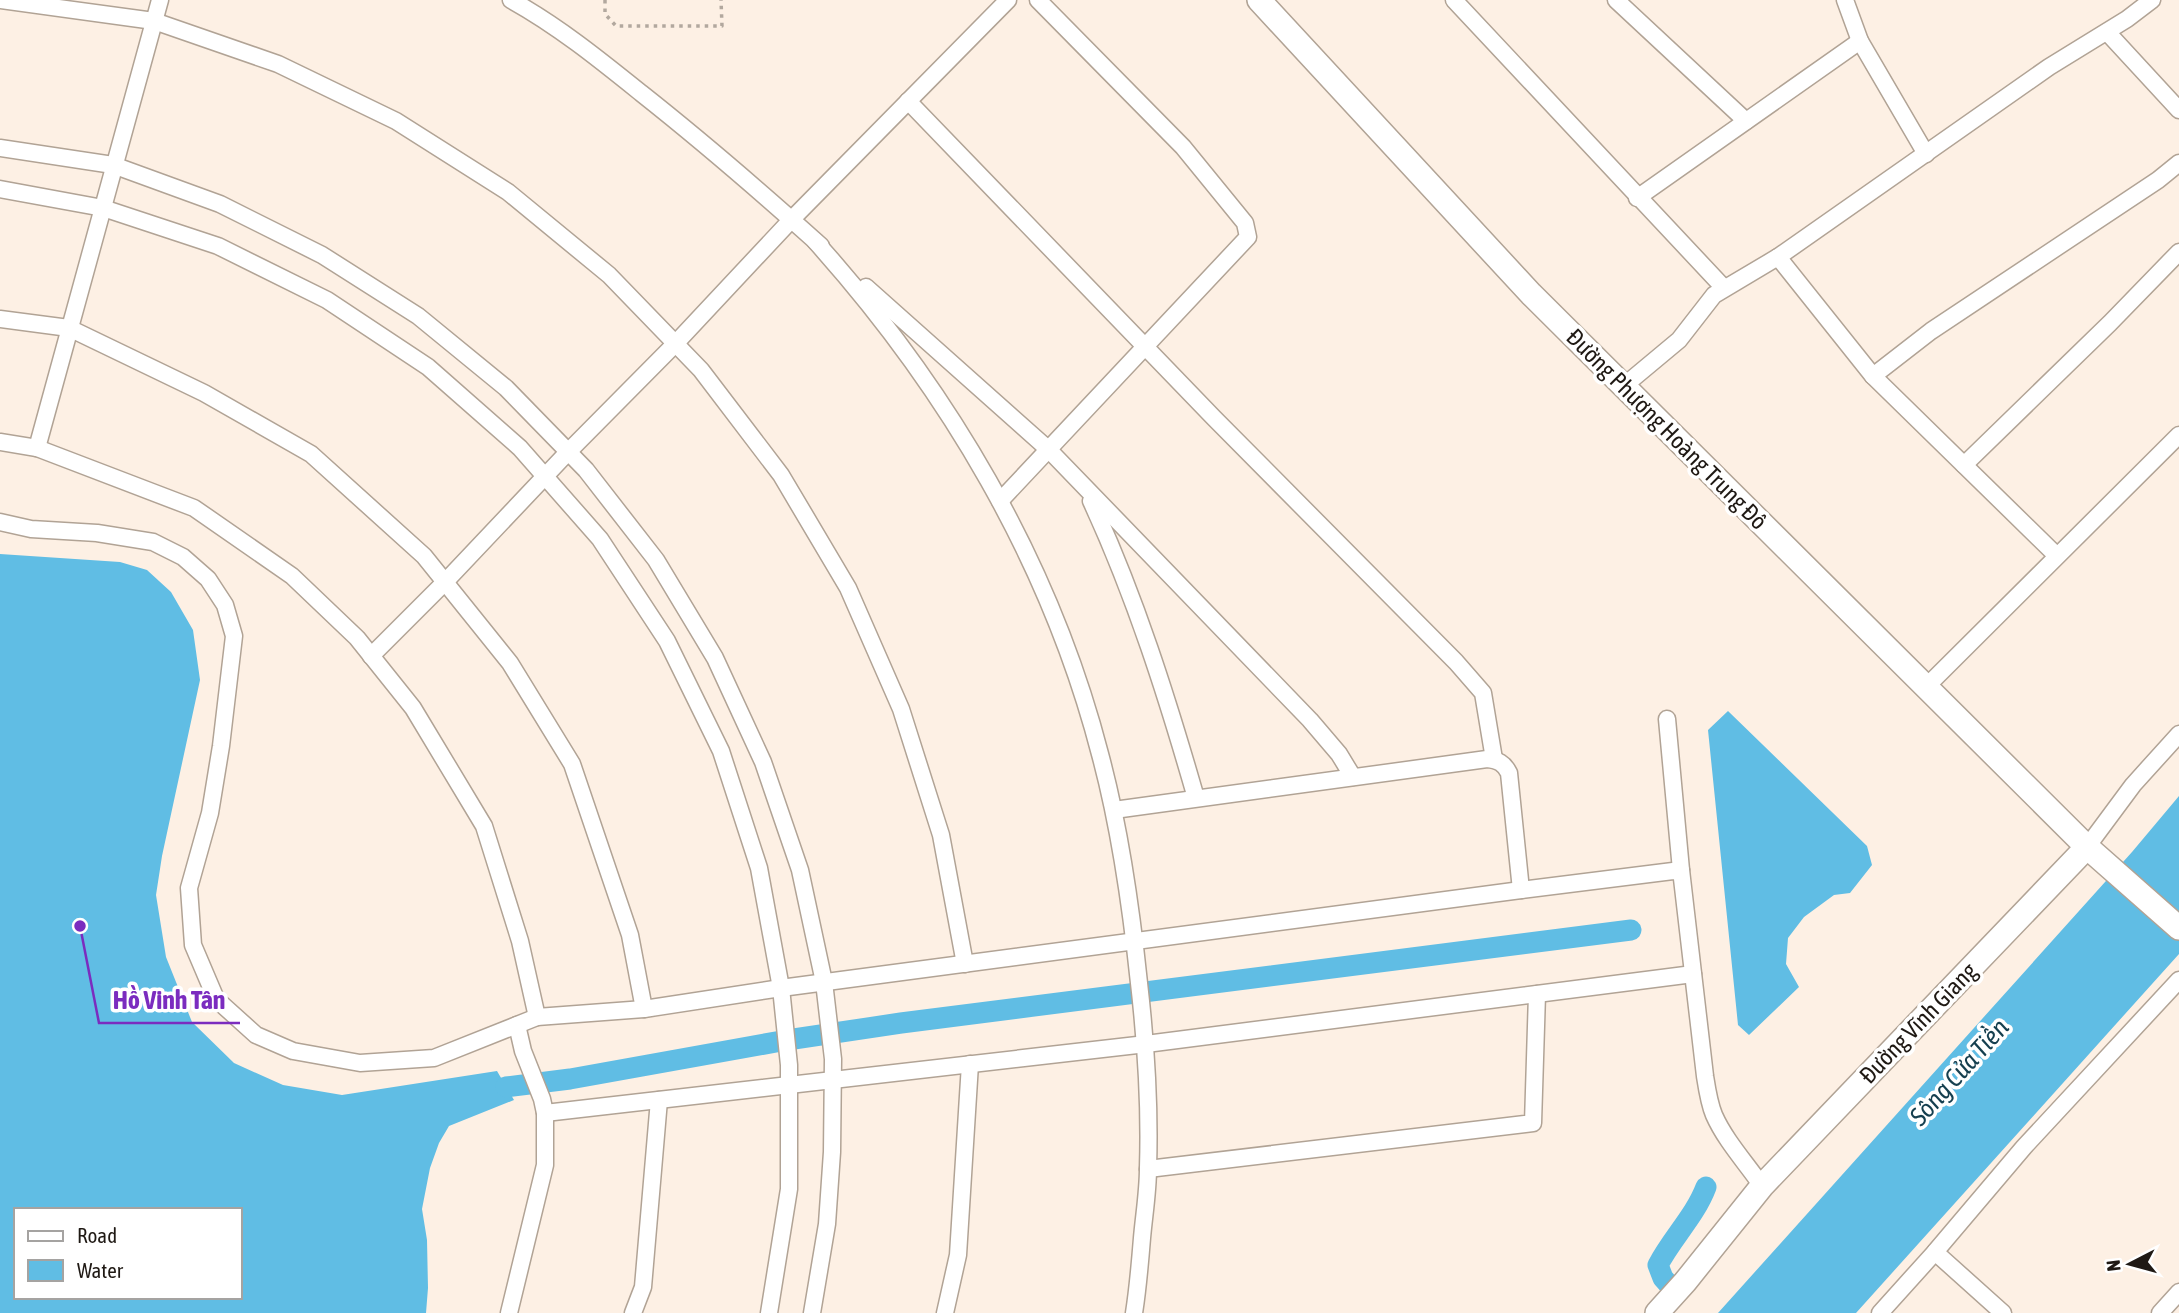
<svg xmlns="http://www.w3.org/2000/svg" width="2179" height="1313" font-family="'Asap Condensed',sans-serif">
  <rect width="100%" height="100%" fill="#fdf0e4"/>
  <g fill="#60bde4" fill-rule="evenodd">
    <path d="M0,554L120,562L147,570L171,592L193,630L200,680L162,856L156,895L166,957L192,1022L234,1063L283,1085L342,1095L497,1071L514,1100L449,1126L439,1143L430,1168L422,1209L427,1240L428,1288L426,1313H0ZM16,1210H240V1297H16Z"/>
    <path d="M1728,711L1867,846L1872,865L1850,893L1834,895L1804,917L1788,938L1786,964L1799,987L1749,1035L1738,1025L1708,730Z"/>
    <path d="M2179,796V954L1856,1313H1718L2132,852Z"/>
  </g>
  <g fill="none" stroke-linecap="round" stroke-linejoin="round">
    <g stroke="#60bde4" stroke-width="21">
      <path d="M506,1087L570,1079L787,1040L901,1023L1631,930"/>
      <path d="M1671,1287L1663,1278L1658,1265C1672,1238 1695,1216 1706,1187"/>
    </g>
    <defs>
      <g id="street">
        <path d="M0,0L154,21L278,64L396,121L508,192L609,275L701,370L781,475L848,588L901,709L941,835L965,964"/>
        <path d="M511,0C558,26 600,60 641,93C703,142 762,193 821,246"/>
        <path d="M1454,0L1724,288"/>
        <path d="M1616,0L1746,121"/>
        <path d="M1845,0L1860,41L1926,154"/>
        <path d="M2107,32L2179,110"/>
        <path d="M908,101L1214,418L1456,662L1483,693L1494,759"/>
        <path d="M0,148L113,165L220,204L322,255L418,316L506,388L586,470L656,560L715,658L763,762L800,870L824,982L833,1059L832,1152L827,1224L812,1313"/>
        <path d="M0,189L103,208L218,246L327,300L428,367L520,448L600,539L667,641L721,751L759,868L781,988L789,1065V1189L769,1313"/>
        <path d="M1637,198L1860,41"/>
        <path d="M815,241C947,388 1050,561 1100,754C1120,828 1131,906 1139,983C1146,1044 1150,1107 1148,1168C1148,1192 1144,1215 1142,1238C1140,1263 1138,1288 1134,1313"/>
        <path d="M1778,257L1873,376L2056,555"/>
        <path d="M866,287L1049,450L1310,720L1339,754L1353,777"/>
        <path d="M0,319L69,328L204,393L311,454L424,556L510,663L572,764L630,935L644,1009"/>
        <path d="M1873,376L1931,331L2158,180L2179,163"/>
        <path d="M1625,385L1679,340L1714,295L1778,257L2049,67L2127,19L2152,0"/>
        <path d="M0,442L37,448L194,508L292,576L357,638L413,708L484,826L520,941L537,1017L644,1009L781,988L1521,890L1681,870L1705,1076C1707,1089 1709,1103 1714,1115C1725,1140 1746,1163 1762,1186"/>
        <path d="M37,448L160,0"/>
        <path d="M1964,465L2110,323L2179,252"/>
        <path d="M1000,501L1248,237L1245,223L1183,147L1038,0"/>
        <path d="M1091,501C1135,596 1167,697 1196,798"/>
        <path d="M0,522L31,529L97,533L153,542L183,557L208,579L225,605L234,636L221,746L210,813L189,888L193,945L216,999L256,1035L293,1051L360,1063L434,1058L537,1017"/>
        <path d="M371,656L445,582L568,452L675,344L792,219L1008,0"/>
        <path d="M1926,687L2179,435"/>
        <path d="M1667,719L1681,870"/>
        <path d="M1114,810L1487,759C1498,760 1504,763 1509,773L1521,890"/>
        <path d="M2087,847L2133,785L2179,734"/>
        <path d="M545,1113L1146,1044L1693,974"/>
        <path d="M1148,1169L1533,1123L1537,994"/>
        <path d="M1935,1252L2003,1313"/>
        <path d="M509,1313L545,1165V1113L542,1099L523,1051L517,1025"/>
        <path d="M633,1313L643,1287L659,1100"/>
        <path d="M945,1313L958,1255L970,1064"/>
        <path d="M1880,1313L1935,1252L2024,1147L2179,980"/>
        <path d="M2160,1313L2179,1292"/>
      </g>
      <g id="secondary">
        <path d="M1259,0L1531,294L2087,847L2179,928"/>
        <path d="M1657,1313L1685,1282L1762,1186L2087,847"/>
      </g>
    </defs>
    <use href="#street" stroke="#b1a395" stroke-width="19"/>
    <use href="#secondary" stroke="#b1a395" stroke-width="26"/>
    <path stroke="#b2a89e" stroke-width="3.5" stroke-dasharray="3.5 5" stroke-linecap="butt" d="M605,0V14L616,26H722L721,0"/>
    <use href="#street" stroke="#fff" stroke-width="16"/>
    <use href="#secondary" stroke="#fff" stroke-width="23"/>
  </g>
  <g text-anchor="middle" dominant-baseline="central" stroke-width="7" stroke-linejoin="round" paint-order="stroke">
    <g font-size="24" fill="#1f1914" stroke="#fff">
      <text transform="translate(1667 429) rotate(45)">Đường Phượng Hoàng Trung Đô</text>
      <text transform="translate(1918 1023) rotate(-46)">Đường Vĩnh Giang</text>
    </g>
    <g font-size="26" font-style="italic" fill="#153f4f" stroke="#fff">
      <text transform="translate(1959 1072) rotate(-48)">Sông Cửa Tiền</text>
    </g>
  </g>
  <path fill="none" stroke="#7b2cbf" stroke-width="2.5" d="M80 926L99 1023H240"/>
  <circle fill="#7b2cbf" stroke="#fff" stroke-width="2.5" cx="80" cy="926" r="7"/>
  <g font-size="26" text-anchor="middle" font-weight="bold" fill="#7b2cbf" stroke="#fff" stroke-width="7" stroke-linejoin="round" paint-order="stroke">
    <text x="169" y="1009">Hồ Vinh Tân</text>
  </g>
  <rect x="14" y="1208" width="228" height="91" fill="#ffffff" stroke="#a5a3a1" stroke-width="2"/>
  <rect x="28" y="1231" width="35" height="10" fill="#ffffff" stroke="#a5a3a1" stroke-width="2"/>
  <text x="77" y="1243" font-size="21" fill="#1f1914">Road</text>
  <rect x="28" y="1260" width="35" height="21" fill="#60bde4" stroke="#a5a3a1" stroke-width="2"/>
  <text x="77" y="1278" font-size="21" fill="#1f1914">Water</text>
  <g transform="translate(2130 1264) rotate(264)" stroke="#ffffff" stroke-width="5" paint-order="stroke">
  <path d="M0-5L12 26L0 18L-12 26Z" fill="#1f1914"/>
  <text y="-10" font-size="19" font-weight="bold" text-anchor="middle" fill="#1f1914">N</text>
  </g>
</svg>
